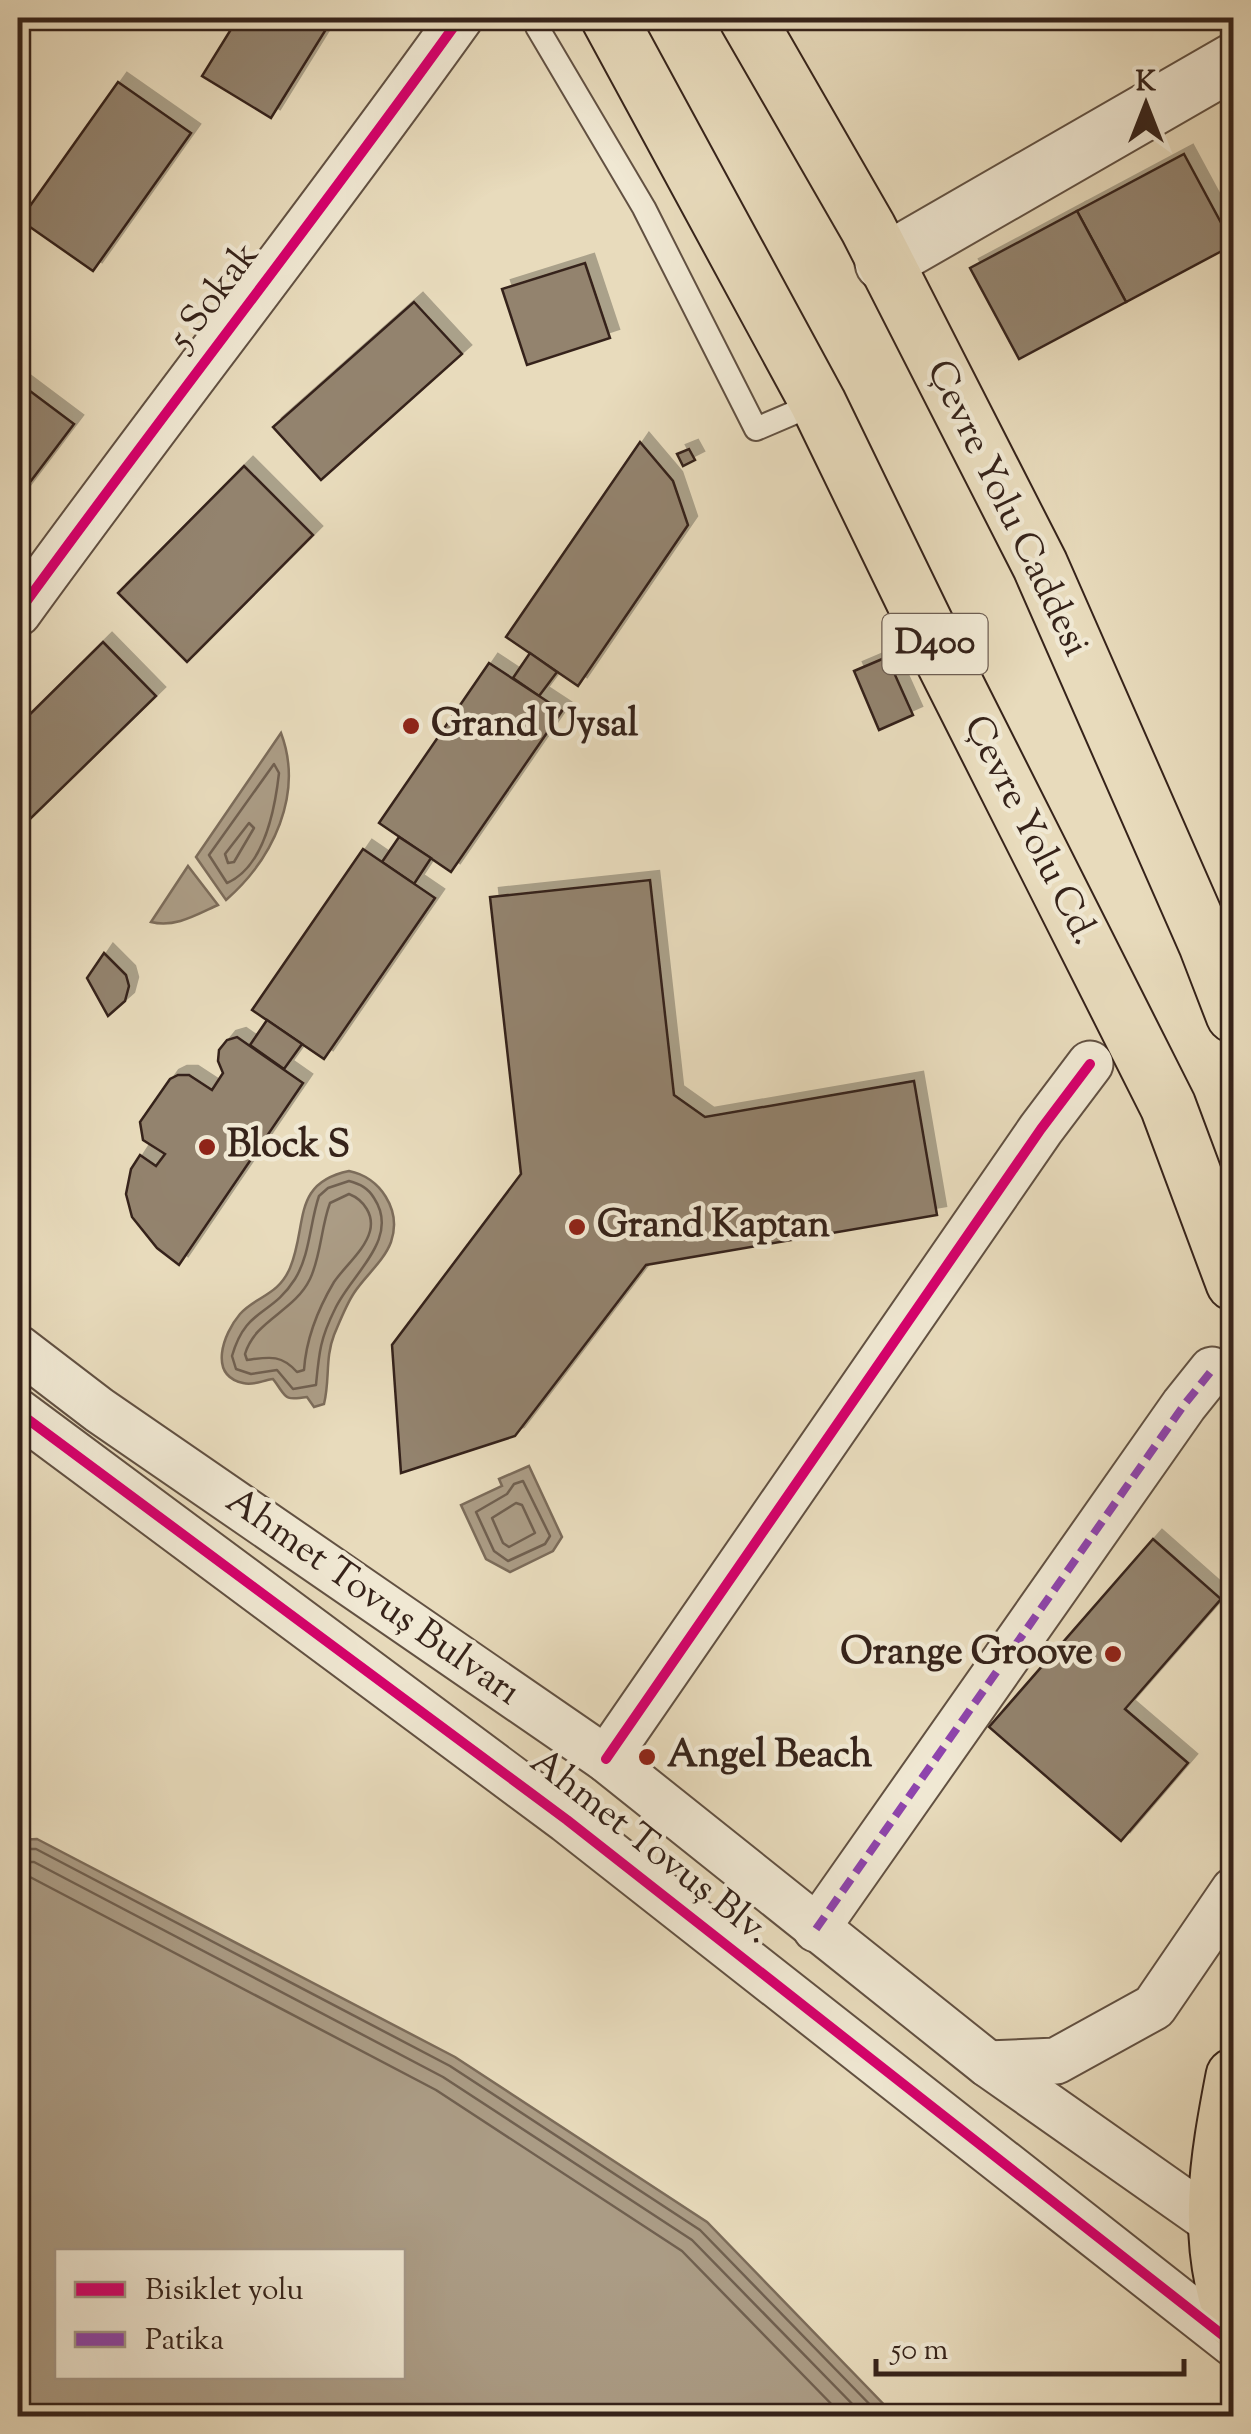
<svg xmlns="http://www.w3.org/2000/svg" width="1251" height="2434" font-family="'Sorts Mill Goudy',serif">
  <defs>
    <filter id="shadow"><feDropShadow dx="9" dy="-9" stdDeviation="0" flood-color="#0004"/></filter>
  </defs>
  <rect width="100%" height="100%" fill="#e8dbbc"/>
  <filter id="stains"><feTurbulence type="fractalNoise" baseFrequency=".002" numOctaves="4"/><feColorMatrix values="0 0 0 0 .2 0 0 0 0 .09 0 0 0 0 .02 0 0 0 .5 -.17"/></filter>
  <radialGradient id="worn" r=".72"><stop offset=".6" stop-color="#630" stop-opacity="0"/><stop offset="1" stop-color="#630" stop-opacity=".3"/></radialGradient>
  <g fill="#ab9c85" stroke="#7c6c5a" stroke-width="2.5" fill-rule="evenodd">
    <path d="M281,733C304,794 273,859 226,900L196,857Z"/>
    <path d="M188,866L218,905C196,915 175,928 151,922Z"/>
    <path d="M349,1171C380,1177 402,1210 391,1242C384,1261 365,1276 354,1293C346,1305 340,1321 334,1335C325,1358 330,1380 324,1404L314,1407L307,1397C282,1401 287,1397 273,1379C263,1380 254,1386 243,1383C208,1375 223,1334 240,1314C256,1296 278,1296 290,1268C308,1225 291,1183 349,1171Z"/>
    <path d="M529,1466L562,1537L553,1551L510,1572L486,1559L461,1505L502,1486L499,1479Z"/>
    <path d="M37,1839L455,2057L707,2222L895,2416H18V1840ZM58,2252H402V2376H58Z"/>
  </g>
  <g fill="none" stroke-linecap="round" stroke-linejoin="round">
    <g stroke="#706050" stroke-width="2.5">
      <path d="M274,764L279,773C275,809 264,867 227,883L209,855Z"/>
      <path d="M249,823L254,828L234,862L228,863L225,854Z"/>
      <path d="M349,1181C360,1184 368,1188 374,1198C401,1239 351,1274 335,1309C320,1339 319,1353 316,1385L293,1389L277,1370L251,1374L236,1369L232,1356C246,1307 271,1317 295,1279C310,1255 310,1222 319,1196L328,1188Z"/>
      <path d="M349,1194C364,1200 374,1215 370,1231C365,1250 345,1266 334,1282C318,1309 306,1340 304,1370L297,1372C281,1354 269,1357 247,1360L245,1354C255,1320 294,1312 310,1279C321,1256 321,1227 330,1203Z"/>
      <path d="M523,1481L550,1536L545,1544L508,1561L494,1551L476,1512L507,1494L514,1484Z"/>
      <path d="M516,1503L522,1505L535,1533L509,1547L503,1543L492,1518Z"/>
      <path d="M18,1849H36L450,2066L700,2230L881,2416"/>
      <path d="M18,1862H34L443,2077L692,2240L864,2416"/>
      <path d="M18,1877H30L436,2090L682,2251L843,2416"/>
    </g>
  </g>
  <g fill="#93836e" stroke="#36231a" stroke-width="2.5" filter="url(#shadow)">
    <path d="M238,18H333L271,118L202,76Z"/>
    <path d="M118,82L191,133L93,271L20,220Z"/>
    <path d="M1184,154L1233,245L1126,302L1077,211Z"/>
    <path d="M1077,211L1126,302L1019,359L970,268Z"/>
    <path d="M585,263L610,338L527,365L502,289Z"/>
    <path d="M414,302L462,354L321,480L273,427Z"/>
    <path d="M18,382L74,424L18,498Z"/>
    <path d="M640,442L673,481L688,525L578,686L506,637Z"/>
    <path d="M689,449L695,460L683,466L677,454Z"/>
    <path d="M244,466L313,535L187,662L118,593Z"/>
    <path d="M103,642L156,696L28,821L18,810V726Z"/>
    <path d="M530,653L557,672L539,696L513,678Z"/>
    <path d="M887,657L913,715L879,730L854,671Z"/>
    <path d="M489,663L562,711L451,872L379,823Z"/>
    <path d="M399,837L431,858L414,884L382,862Z"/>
    <path d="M363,849L435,898L324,1059L252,1010Z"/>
    <path d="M650,880L674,1095L705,1117L914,1081L937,1215L646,1265L515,1436L401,1473L392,1345L521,1174L490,897Z"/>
    <path d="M104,953L126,975L129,986L125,1001L108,1016L87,978Z"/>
    <path d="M267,1020L302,1044L284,1069L250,1045Z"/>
    <path d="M237,1037L303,1083L179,1265L157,1248L132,1217L126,1194L131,1169L140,1155L156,1166L165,1154L143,1140L140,1122L170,1079L178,1075H189L212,1090L223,1073L218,1061L219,1050L227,1040Z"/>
    <path d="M1153,1539L1221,1599L1125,1709L1188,1763L1121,1841L989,1727Z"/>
  </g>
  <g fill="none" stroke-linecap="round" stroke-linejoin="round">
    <defs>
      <path id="service" d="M545,18L537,27L644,208L756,429L817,403"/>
      <g id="minor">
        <path d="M18,613C163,413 316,219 460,18"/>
        <path d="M18,1348L99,1410L606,1759L988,2064L1234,2237"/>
        <path d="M18,1412L567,1820L1234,2344"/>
        <path d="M606,1759L1041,1129L1090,1064"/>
        <path d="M816,1929L1184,1405L1212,1370"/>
        <path d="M988,2064L1056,2061L1154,2007L1234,1890"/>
      </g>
      <path id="tertiary" d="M883,263L1234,61"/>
      <g id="trunk">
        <path d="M609,18L818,403L935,644L1168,1106L1234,1283"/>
        <path d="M747,18L868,228L1040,565L1207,945L1234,1015"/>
        <path d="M1234,2076C1218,2159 1204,2239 1234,2320"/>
      </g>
    </defs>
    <use href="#service" stroke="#625142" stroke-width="26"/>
    <use href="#minor" stroke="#625142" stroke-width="49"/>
    <use href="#tertiary" stroke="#625142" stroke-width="59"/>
    <use href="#trunk" stroke="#36231a" stroke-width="59"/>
    <use href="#service" stroke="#f0e8d3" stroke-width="22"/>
    <use href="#minor" stroke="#f0e8d3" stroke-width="45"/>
    <use href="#tertiary" stroke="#f0e8d3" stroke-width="55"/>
    <use href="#trunk" stroke="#e8dbbc" stroke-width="55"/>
    <path stroke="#8e44ad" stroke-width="8" stroke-dasharray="15 8" stroke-linecap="butt" d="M816,1929L1184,1405L1212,1370"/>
    <defs>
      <g id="cycleway">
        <path d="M18,613C163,413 316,219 460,18"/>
        <path d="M18,1412L567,1820L1234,2344"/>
        <path d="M606,1759L1041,1129L1090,1064"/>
      </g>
    </defs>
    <use href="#cycleway" stroke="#f0e8d3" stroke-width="16"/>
    <use href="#cycleway" stroke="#d6006c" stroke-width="10"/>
  </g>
  <g fill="#8f2418" stroke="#f0e8d3" stroke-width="4">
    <circle cx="411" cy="726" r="10"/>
    <circle cx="207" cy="1147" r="10"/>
    <circle cx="577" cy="1227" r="10"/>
    <circle cx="1113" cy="1654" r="10"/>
    <circle cx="647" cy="1757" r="10"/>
  </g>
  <g text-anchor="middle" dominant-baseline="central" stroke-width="9" stroke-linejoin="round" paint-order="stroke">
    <rect fill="#f0e8d3" stroke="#6e5e52" stroke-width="2.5" x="882.5" y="614" width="105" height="60" rx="8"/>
    <g font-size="35" font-weight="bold" fill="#36231a">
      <text x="935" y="644">D400</text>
    </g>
    <g font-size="38" fill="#36231a" stroke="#f0e8d3">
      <text transform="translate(215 297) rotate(-53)">5 Sokak</text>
      <text transform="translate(1006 509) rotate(64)">Çevre Yolu Caddesi</text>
      <text transform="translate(1029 831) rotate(63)">Çevre Yolu Cd.</text>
      <text transform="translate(372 1598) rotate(35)">Ahmet Tovuş Bulvarı</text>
      <text transform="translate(649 1848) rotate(38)">Ahmet Tovuş Blv.</text>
    </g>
    <g font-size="38" font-weight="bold" fill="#36231a" stroke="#f0e8d3" text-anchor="start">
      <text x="431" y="726">Grand Uysal</text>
      <text x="227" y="1147">Block S</text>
      <text x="597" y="1227">Grand Kaptan</text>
      <text x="1093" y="1654" text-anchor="end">Orange Groove</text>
      <text x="667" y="1757">Angel Beach</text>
    </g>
  </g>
  <rect width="1251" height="2434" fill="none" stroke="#e8dbbc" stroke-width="60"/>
  <rect x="20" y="20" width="1211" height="2394" fill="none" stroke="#36231a" stroke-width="5"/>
  <rect x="30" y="30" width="1191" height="2374" fill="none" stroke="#36231a" stroke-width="2.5"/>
  <rect x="55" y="2249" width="350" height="130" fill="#f0e8d3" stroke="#a69989" stroke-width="2.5"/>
  <rect x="75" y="2282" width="50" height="15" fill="#d6006c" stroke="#a69989" stroke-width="2.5"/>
  <text x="145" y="2299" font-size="30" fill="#36231a">Bisiklet yolu</text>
  <rect x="75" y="2332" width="50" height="15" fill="#8e44ad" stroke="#a69989" stroke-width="2.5"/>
  <text x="145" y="2349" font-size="30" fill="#36231a">Patika</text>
  <g transform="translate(1146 105)" stroke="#f0e8d3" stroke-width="8" paint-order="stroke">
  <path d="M0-8L18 38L0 25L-18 38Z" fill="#36231a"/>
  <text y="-15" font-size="28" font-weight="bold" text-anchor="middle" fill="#36231a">K</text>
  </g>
  <path d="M876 2359v15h308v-15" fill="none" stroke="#36231a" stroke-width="5"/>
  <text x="891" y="2359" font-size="30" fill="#36231a" stroke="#f0e8d3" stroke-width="8" paint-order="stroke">50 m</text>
  <rect width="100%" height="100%" filter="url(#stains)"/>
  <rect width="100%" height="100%" fill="url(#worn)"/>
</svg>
